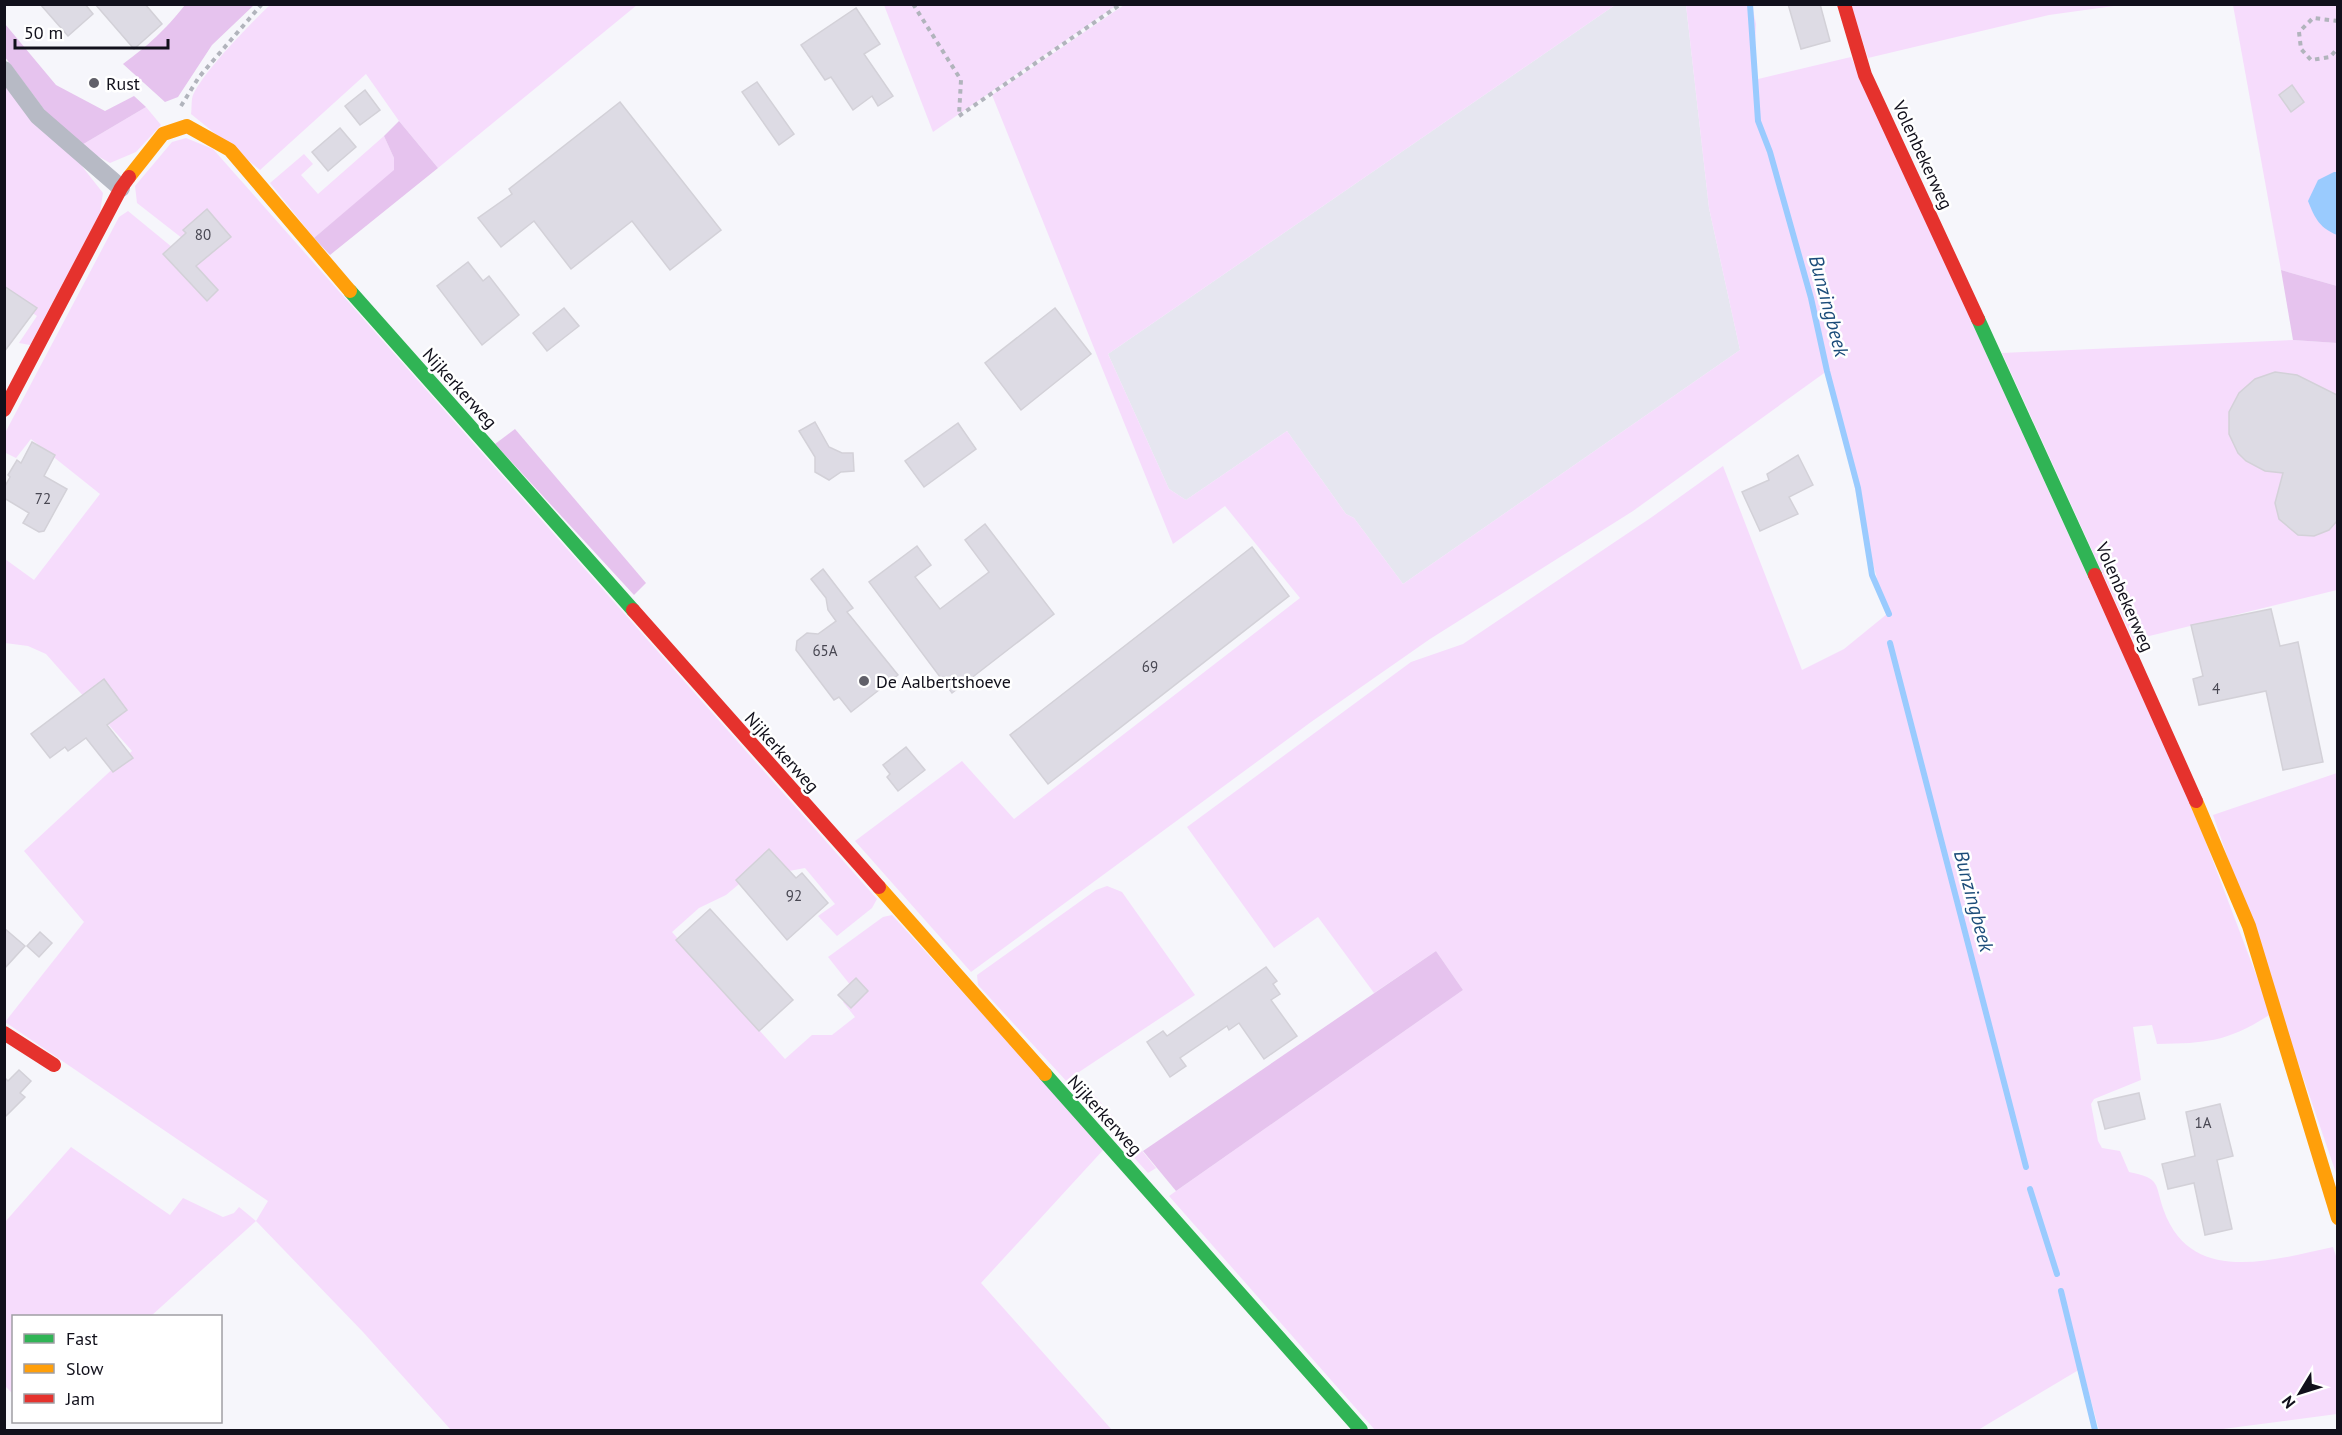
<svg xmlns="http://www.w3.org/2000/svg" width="2342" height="1435" font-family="'PT Sans',sans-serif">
  <rect width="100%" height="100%" fill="#f6f6fb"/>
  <path fill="#e6e6f0" d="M1615,5H1686L1709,208L1740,350L1403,584L1354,518L1346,514L1287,431L1186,500L1169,489L1108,354Z"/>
  <g fill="#f6dcfc">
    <path d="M270,5H637L438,168L399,121L366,74L260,170L191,114C192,108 191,100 193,95C204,71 250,24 270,5Z"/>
    <path d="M884,5H1117L933,132Z"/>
    <path d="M1124,5H1615L1108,354L1169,489L1186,500L1287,431L1346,514L1354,518L1403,584L1740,350L1709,208L1686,5H1752L1756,24L1754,80L1851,57L2191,803L2271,1014C2227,1042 2208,1043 2157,1044L2152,1025L2133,1027L2141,1080L2094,1099L2091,1104L2098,1141L2102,1148L2120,1151L2129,1172C2162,1179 2154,1183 2164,1211C2192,1287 2275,1259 2333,1247L2338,1262L2337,1414L2215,1430H2099L2082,1368L1978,1430H1375L1169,1196L1463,990L1436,951L1374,993L1318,917L1274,948L1187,827L1411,662L1463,644L1652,517L1723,466L1802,670L1844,649L1887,614C1863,534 1848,451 1827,371L1633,511L1430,639L1311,722L971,972L855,841L962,761L1014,819L1300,598L1225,506L1173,544L992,95Z"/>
    <path d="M1851,5H2121L2049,15L1868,58Z"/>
    <path d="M2233,5H2337V286L2281,270Z"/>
    <path d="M4,85L81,165L103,193L100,213L30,345L19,343L37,316L5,294Z"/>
    <path d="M146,107L161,125L136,152L110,163L80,146Z"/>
    <path d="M384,136L394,158L395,170L314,238L270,183L304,154L313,164L301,175L318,194Z"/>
    <path d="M186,138L213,149L877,899L872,908L837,936L818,916L835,904L805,868L789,871L774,855L726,895L699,908L672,932L785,1059L812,1035H832L855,1017L843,1002L855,991L828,957L883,917L892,915L1105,1148L981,1283L1112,1430H451L363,1332L256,1221L151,1316H14L13,1394L5,1386V1222L71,1147L170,1215L183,1198L223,1217L234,1213L239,1207L256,1221L268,1201L5,1022L84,922L24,851L132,751L46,654L28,646L5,643V559L34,580L100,494L31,439L16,458L6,453L5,433L119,217L128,211L178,252L187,242L137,203L135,186L172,142Z"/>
    <path d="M2293,340L2337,343V590L2133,640L2002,353Z"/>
    <path d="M2337,773V1176L2213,815Z"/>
    <path d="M1107,886L1122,892L1195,995L1076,1074L1115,1119L1103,1121L978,985L977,975L1096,890Z"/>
    <path d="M1126,1131L1156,1168L1148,1173L1120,1142Z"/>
  </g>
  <g fill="#e6c3ee">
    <path d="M185,5H254L212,45L178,97L165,102L123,64C150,44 164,31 185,5Z"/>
    <path d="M5,24L56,85L105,111L134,96L146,107L80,146L46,112L5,57Z"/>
    <path d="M399,121L438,168L330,255L314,238L394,170V158L384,136Z"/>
    <path d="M2281,270L2337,286V343L2293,340Z"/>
    <path d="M515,429L646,583L634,595L495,444Z"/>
    <path d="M1436,951L1463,990L1176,1191L1143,1151Z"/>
  </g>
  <path fill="#9acbfe" d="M2334,172H2337V235C2320,228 2315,219 2308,201L2318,180Z"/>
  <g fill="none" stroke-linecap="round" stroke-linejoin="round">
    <g stroke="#9acbfe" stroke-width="6">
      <path d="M1750,4L1758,121L1770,152L1811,298L1827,371L1858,488L1872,575L1889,614"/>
      <path d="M1890,643L2026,1167"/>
      <path d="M2030,1189L2057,1274"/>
      <path d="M2061,1291L2095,1430"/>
    </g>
  </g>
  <g fill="#dddbe4" stroke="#d3d1d8" stroke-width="1.5">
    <path d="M40,4H85L93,14L68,36Z"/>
    <path d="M95,4H145L162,24L134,49Z"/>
    <path d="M1788,4H1820L1830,41L1801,49Z"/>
    <path d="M856,8L880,44L864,54L893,96L878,106L872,96L853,110L831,77L825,80L801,45Z"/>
    <path d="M757,82L794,134L779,145L742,92Z"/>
    <path d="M2292,85L2304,102L2291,112L2279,95Z"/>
    <path d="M365,90L380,110L360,125L345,106Z"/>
    <path d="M620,102L721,230L670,270L632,221L571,269L534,221L501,247L478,218L512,194L509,189Z"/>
    <path d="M340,128L356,147L328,171L312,152Z"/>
    <path d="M207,209L231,237L196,266L218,290L207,301L163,254L186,233L183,230Z"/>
    <path d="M468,262L483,281L489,276L519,315L482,345L437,286Z"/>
    <path d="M4,286L37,308L4,352Z"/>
    <path d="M564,308L579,326L547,351L533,333Z"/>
    <path d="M1055,308L1091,354L1021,410L985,363Z"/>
    <path d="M2275,372L2297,375L2337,395V521L2329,530L2314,536L2298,535L2279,519L2275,503L2283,473L2265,471L2246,461L2238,453L2229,434V412L2239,393L2255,379Z"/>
    <path d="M815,422L829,447L842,453H853L854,471L841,472L829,480L815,472V457L799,431Z"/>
    <path d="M958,423L976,449L924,487L905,461Z"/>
    <path d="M32,442L55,455L44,476L67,489L44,531L39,532L23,523L29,513L4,498V488L10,477L8,475L17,460L21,463Z"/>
    <path d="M1798,455L1813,485L1789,497L1798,514L1760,531L1742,492L1769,480L1767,474Z"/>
    <path d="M985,524L1054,614L952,693L869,582L917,546L931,565L915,577L940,609L989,572L965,540Z"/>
    <path d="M1252,547L1289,596L1048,784L1010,735Z"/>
    <path d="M823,569L853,608L847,612L898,675L851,712L839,697L834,700L796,650L797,641L807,633L818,634L836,621L828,610L826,598L811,579Z"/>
    <path d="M2271,609L2280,646L2298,642L2323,762L2283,770L2266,691L2199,705L2193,679L2203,676L2191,625Z"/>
    <path d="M104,679L127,710L107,725L133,758L113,772L86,738L68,751L65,747L50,758L31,734Z"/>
    <path d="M906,747L925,770L898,791L887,777L890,774L883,765Z"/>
    <path d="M769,849L796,878L802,873L828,903L787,940L736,880Z"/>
    <path d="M710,909L793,1000L759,1031L676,940Z"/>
    <path d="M4,928L25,946L4,969Z"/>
    <path d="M40,932L52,943L39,957L27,946Z"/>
    <path d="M1266,967L1277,981L1273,984L1280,994L1271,1000L1297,1036L1264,1059L1239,1023L1229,1030L1227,1026L1180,1058L1186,1066L1170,1077L1147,1042L1163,1031L1167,1036Z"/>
    <path d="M856,978L868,991L851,1008L838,995Z"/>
    <path d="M19,1070L31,1081L20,1093L25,1097L4,1118V1077L8,1081Z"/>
    <path d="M2139,1093L2145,1119L2105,1129L2098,1102Z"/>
    <path d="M2220,1104L2233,1156L2217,1160L2232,1229L2205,1235L2194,1183L2168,1189L2162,1164L2195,1156L2186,1112Z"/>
  </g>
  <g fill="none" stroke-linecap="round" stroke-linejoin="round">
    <g stroke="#b1b4bc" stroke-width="4" stroke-dasharray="4.5 4.5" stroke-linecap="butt">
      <path d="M913,4L961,80L959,115"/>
      <path d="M2338,21L2313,18L2299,32L2301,49L2311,60L2330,57L2338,48"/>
      <path d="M181,106L199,77L262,4"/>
      <path d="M959,116L1121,4"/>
    </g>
    <path stroke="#b7bac5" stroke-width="18" d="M4,70L38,116L121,188"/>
    <g stroke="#30b455" stroke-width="14">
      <path d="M350,291L633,610"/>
      <path d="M1978,319L2095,575"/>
      <path d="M1045,1074L1361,1430"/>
    </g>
    <g stroke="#ff9f0a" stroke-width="14">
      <path d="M129,177L163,134L187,126L230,150L350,291"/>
      <path d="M2196,801L2249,926L2338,1218"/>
      <path d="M879,887L1045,1074"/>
    </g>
    <g stroke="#e5322d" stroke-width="14">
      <path d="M1844,4L1865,75L1978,319"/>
      <path d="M4,410L121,188L129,177"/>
      <path d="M2095,575L2196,801"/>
      <path d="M633,610L879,887"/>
      <path d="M4,1033L54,1065"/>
    </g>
  </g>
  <g fill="#616069" stroke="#fff" stroke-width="2">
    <circle cx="94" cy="83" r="6"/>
    <circle cx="864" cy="681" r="6"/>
  </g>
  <g text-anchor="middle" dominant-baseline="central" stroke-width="5" stroke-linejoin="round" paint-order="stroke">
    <g font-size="15" fill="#484752">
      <text x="203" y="234">80</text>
      <text x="43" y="498">72</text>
      <text x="825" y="650">65A</text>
      <text x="1150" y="666">69</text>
      <text x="2216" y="688">4</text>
      <text x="794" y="895">92</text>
      <text x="2203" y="1122">1A</text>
    </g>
    <g font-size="18" fill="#11101b" stroke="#fff" text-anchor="start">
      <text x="106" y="83">Rust</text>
      <text x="876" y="681">De Aalbertshoeve</text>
    </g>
    <g font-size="18" fill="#11101b" stroke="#fff">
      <text transform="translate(1923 155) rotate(65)">Volenbekerweg</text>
      <text transform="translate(460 388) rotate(48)">Nijkerkerweg</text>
      <text transform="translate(2125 597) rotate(66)">Volenbekerweg</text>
      <text transform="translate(782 752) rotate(48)">Nijkerkerweg</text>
      <text transform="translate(1105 1115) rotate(48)">Nijkerkerweg</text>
    </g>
    <g font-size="20" font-style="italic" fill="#1c4d7a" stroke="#fff">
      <text transform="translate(1829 306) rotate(75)">Bunzingbeek</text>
      <text transform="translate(1974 901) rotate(75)">Bunzingbeek</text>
    </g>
  </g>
  <rect width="2342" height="1435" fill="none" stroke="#11101b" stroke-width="12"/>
  <rect x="12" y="1315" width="210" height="108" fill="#ffffff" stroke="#a09fa4" stroke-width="1.5"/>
  <rect x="24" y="1334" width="30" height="9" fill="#30b455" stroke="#a09fa4" stroke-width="1.5"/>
  <text x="66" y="1345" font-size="18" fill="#11101b">Fast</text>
  <rect x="24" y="1364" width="30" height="9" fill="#ff9f0a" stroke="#a09fa4" stroke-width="1.5"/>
  <text x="66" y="1375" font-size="18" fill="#11101b">Slow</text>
  <rect x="24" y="1394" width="30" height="9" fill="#e5322d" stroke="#a09fa4" stroke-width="1.5"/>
  <text x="66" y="1405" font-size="18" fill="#11101b">Jam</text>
  <g transform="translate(2300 1393) rotate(232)" stroke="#ffffff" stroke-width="4.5" paint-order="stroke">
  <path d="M0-4.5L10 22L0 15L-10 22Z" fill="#11101b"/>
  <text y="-9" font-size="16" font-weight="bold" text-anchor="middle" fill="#11101b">N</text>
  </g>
  <path d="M15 39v9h153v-9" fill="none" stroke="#11101b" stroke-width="3"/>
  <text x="24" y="39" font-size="18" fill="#11101b" stroke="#ffffff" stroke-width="4.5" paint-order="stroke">50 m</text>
</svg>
